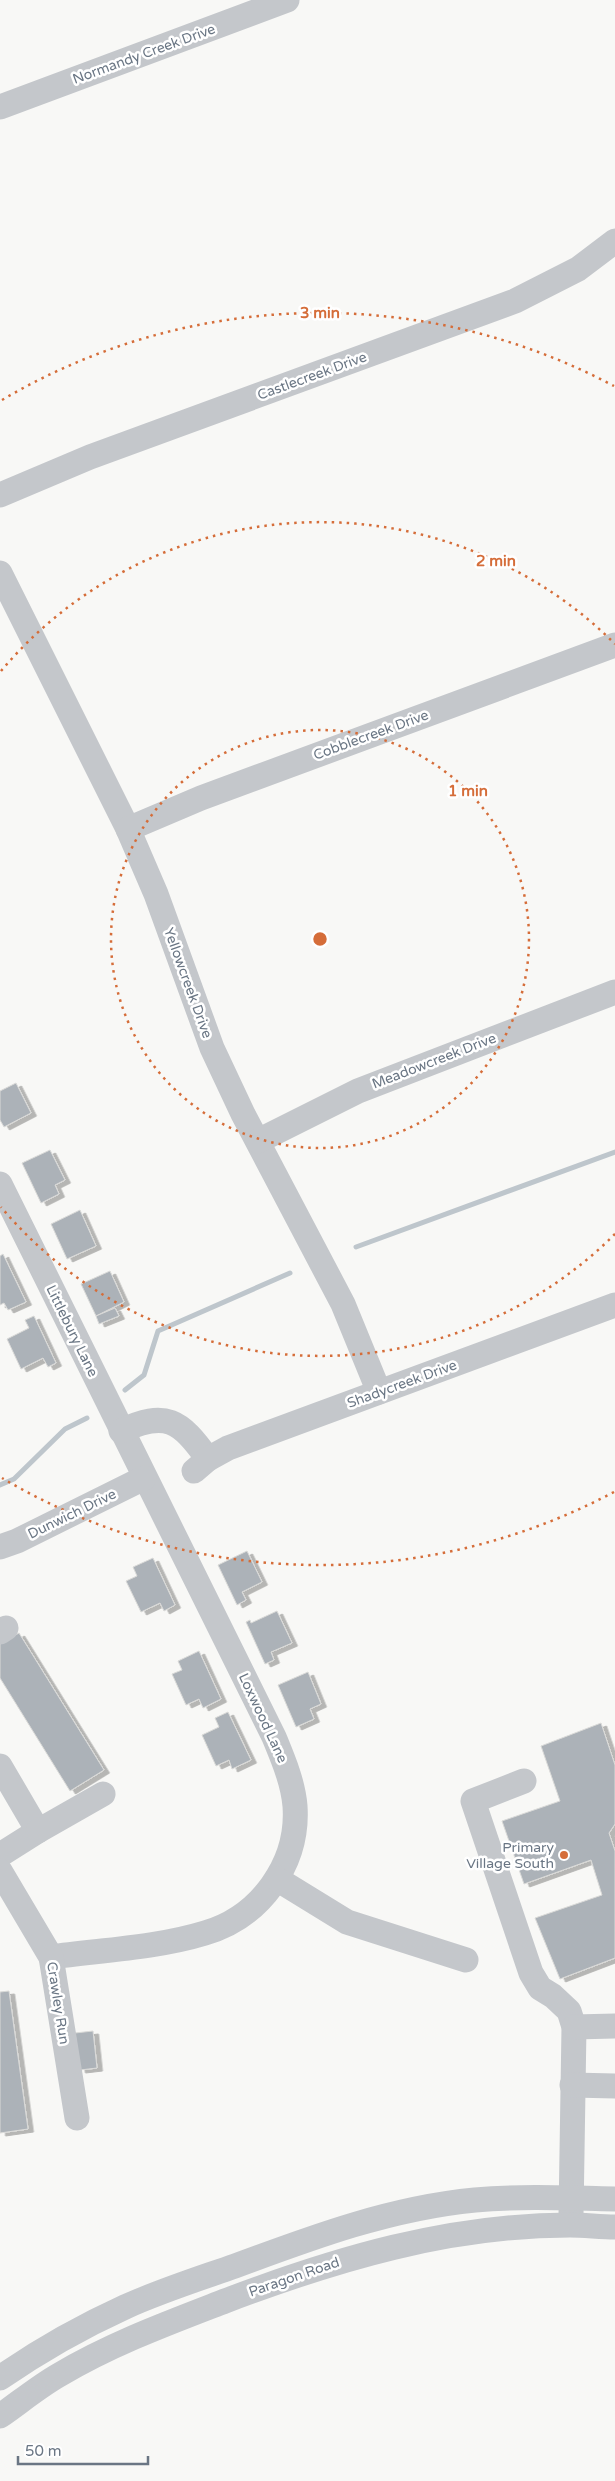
<svg xmlns="http://www.w3.org/2000/svg" width="615" height="2481" font-family="'Varela Round',sans-serif">
  <defs>
    <filter id="shadow"><feDropShadow dx="5.5" dy="3" stdDeviation="0" flood-color="#0004"/></filter>
  </defs>
  <rect width="100%" height="100%" fill="#f8f8f6"/>
  <g fill="none" stroke-linecap="round" stroke-linejoin="round">
    <g stroke="#bec6cc" stroke-width="5">
      <path d="M356,1247L615,1152"/>
      <path d="M125,1390L144,1375L158,1331L290,1273"/>
      <path d="M0,1485L14,1479L65,1429L87,1418"/>
    </g>
  </g>
  <g fill="#acb2b8" stroke="#dadad8" filter="url(#shadow)">
    <path d="M16,1083L31,1113L4,1127L0,1120V1091Z"/>
    <path d="M50,1150L65,1180L55,1185L59,1194L41,1203L22,1163Z"/>
    <path d="M80,1210L96,1246L67,1259L51,1224Z"/>
    <path d="M3,1254L26,1302L8,1310L4,1303L0,1305V1256Z"/>
    <path d="M110,1271L124,1302L96,1316L81,1284Z"/>
    <path d="M115,1308L119,1316L99,1324L96,1316Z"/>
    <path d="M34,1316L56,1363L48,1367L43,1358L21,1369L7,1339L29,1328L25,1320Z"/>
    <path d="M247,1551L262,1582L242,1592L246,1600L237,1605L218,1565Z"/>
    <path d="M153,1558L175,1605L164,1611L160,1603L141,1612L126,1581L137,1576L133,1567Z"/>
    <path d="M277,1611L292,1643L271,1652L274,1660L265,1664L246,1622L250,1620L251,1623Z"/>
    <path d="M19,1633L104,1770L70,1791L0,1678V1644Z"/>
    <path d="M199,1651L221,1699L203,1708L199,1699L186,1705L172,1674L182,1670L178,1661Z"/>
    <path d="M308,1672L321,1704L310,1709L314,1719L296,1727L278,1685Z"/>
    <path d="M228,1712L251,1760L232,1769L229,1760L216,1766L202,1735L219,1727L215,1718Z"/>
    <path d="M601,1723L615,1765V1824L609,1833L615,1851V1958L560,1979L535,1918L602,1895L591,1860L524,1884L502,1821L560,1801L541,1746Z"/>
    <path d="M9,1991L28,2129L0,2133V1992Z"/>
    <path d="M93,2031L97,2068L80,2070L75,2033Z"/>
  </g>
  <g fill="none" stroke-linecap="round" stroke-linejoin="round">
    <g stroke="#c4c7cb" stroke-width="25">
      <path d="M0,107L287,0"/>
      <path d="M0,495L90,457L515,301L578,269L615,241"/>
      <path d="M0,573L128,829L156,894L212,1048L243,1114L343,1304L379,1392"/>
      <path d="M128,829L201,798L615,645"/>
      <path d="M258,1141L358,1091L615,992"/>
      <path d="M0,1184L274,1737C283,1759 293,1782 295,1806C299,1864 260,1917 205,1933C156,1948 101,1950 51,1957"/>
      <path d="M121,1431C166,1410 180,1420 208,1459"/>
      <path d="M194,1471L208,1459L228,1448L615,1305"/>
      <path d="M0,1547L17,1541L144,1478"/>
      <path d="M0,1632L6,1628"/>
      <path d="M0,1766L38,1831L0,1855"/>
      <path d="M524,1781L473,1801L531,1973L540,1988L553,1996L569,2011L574,2027L571,2215"/>
      <path d="M38,1831L103,1794"/>
      <path d="M0,1871L51,1957L77,2118"/>
      <path d="M277,1879L347,1922L466,1960"/>
      <path d="M574,2027L615,2026"/>
      <path d="M572,2085L615,2086"/>
      <path d="M0,2378C39,2351 81,2327 125,2307C160,2291 198,2279 235,2266C313,2237 391,2208 475,2200C521,2196 569,2198 615,2199"/>
      <path d="M0,2416C19,2403 38,2387 59,2375C111,2344 168,2323 225,2301C336,2259 449,2225 570,2225C585,2225 600,2227 615,2227"/>
    </g>
  </g>
  <g fill="none" stroke="#d56d39" stroke-width="2.5" stroke-dasharray="2.5 5">
    <circle cx="320" cy="939" r="209"/>
    <path d="M615 1234A417 417 0 0 1 1 1207M1 671A417 417 0 0 1 615 644"/>
    <path d="M614 1492A626 626 0 0 1 2 1478M2 400A626 626 0 0 1 614 386"/>
  </g>
  <circle fill="#d56d39" stroke="#fff" stroke-width="2" cx="564" cy="1855" r="5"/>
  <g text-anchor="middle" dominant-baseline="central" stroke-width="5" stroke-linejoin="round" paint-order="stroke">
    <g font-size="14" fill="#6a7684" stroke="#fff">
      <text transform="translate(144 54) rotate(-20)">Normandy Creek Drive</text>
      <text transform="translate(312 376) rotate(-20)">Castlecreek Drive</text>
      <text transform="translate(371 735) rotate(-20)">Cobblecreek Drive</text>
      <text transform="translate(188 983) rotate(70)">Yellowcreek Drive</text>
      <text transform="translate(434 1061) rotate(-21)">Meadowcreek Drive</text>
      <text transform="translate(72 1331) rotate(64)">Littlebury Lane</text>
      <text transform="translate(402 1384) rotate(-20)">Shadycreek Drive</text>
      <text transform="translate(72 1514) rotate(-26)">Dunwich Drive</text>
      <text transform="translate(263 1718) rotate(65)">Loxwood Lane</text>
      <text transform="translate(58 2003) rotate(81)">Crawley Run</text>
      <text transform="translate(294 2277) rotate(-19)">Paragon Road</text>
    </g>
    <g font-size="14" fill="#6a7684" stroke="#fff" text-anchor="end">
      <text x="554" y="1847">Primary<tspan x="554" dy="16">Village South</tspan></text>
    </g>
  </g>
  <circle cx="320" cy="939" r="8" fill="#d56d39" stroke="#fff" stroke-width="2.5"/>
  <g font-size="15" text-anchor="middle" font-weight="bold" fill="#d56d39" stroke="#fff" stroke-width="5" stroke-linejoin="round" paint-order="stroke">
    <text x="320" y="318">3 min</text>
    <text x="496" y="566">2 min</text>
    <text x="468" y="796">1 min</text>
  </g>
  <path d="M18 2456v8h130v-8" fill="none" stroke="#6a7684" stroke-width="2.5"/>
  <text x="25" y="2456" font-size="15" fill="#6a7684" stroke="#ffffff" stroke-width="4" paint-order="stroke">50 m</text>
</svg>
